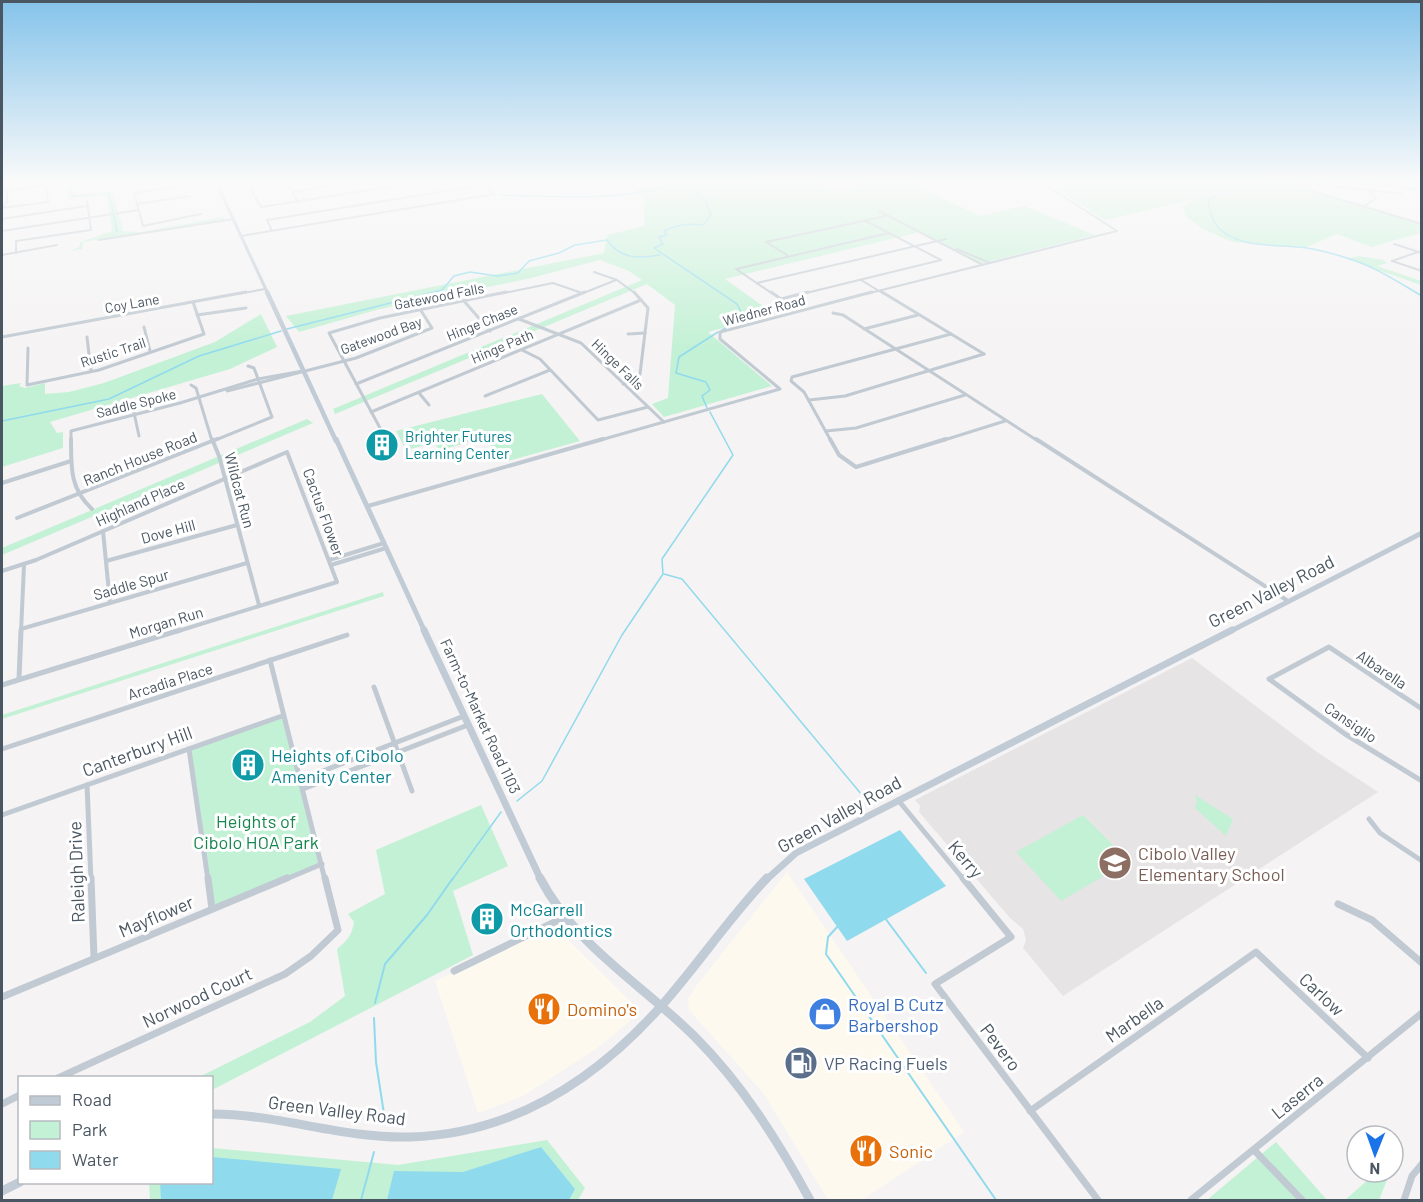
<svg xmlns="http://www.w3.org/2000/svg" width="1423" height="1202" font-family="Barlow,sans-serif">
  <rect width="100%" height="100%" fill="#f5f3f3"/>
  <g fill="#fdf9ef">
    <path d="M787,872L964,1132L862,1200H828L764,1094L689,1010L688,999L696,986Z"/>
    <path d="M550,929L558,930L632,1003L629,1022L596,1049L523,1096L478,1113L435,981Z"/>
  </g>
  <path fill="#e6e4e5" d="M1192,658L1317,752L1378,792L1063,996L1023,948L1026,940L1023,929L1010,918L919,812L920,806L915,800Z"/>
  <g fill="#c3f1d5">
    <path d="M66,180H72L74,196L191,180L113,191L123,231L141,232L223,217L224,220L83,242L82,249L70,251L79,247L81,242L112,231L106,196L68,199Z"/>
    <path d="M626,180H815L838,191L873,180H904L980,216L1024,206L1095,235L979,264L920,232L725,279L774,314L708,332L772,386L664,417L652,404L668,398L675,305L647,284L335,414L333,409L642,280L629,271L600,260L527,279L380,309L299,332L286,316L604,253L607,235L645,226L643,198Z"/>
    <path d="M1043,180H1294L1285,183L1421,224V233L1371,247L1337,234L1304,248L1232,242L1201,228L1186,216L1182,207L1195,199L1105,220Z"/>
    <path d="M1358,256L1384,260L1387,263L1377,266L1421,281V285L1347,259Z"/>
    <path d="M261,314L277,347L230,369L50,422L57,433L63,432V448L2,467V386L21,383L19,386L25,388L45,383V394L69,392L104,383L215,342Z"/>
    <path d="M542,394L580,441L504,462L485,438L440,450L434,443L406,450L396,431Z"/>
    <path d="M307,419L313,423L2,555V548Z"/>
    <path d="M383,592L384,596L2,719V715Z"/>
    <path d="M282,716L322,864L212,909L189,749Z"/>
    <path d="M1195,795L1233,819L1226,836L1195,808L1197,801Z"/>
    <path d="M481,805L508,866L453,891L473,955L212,1090V1078L199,1077L310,1022L345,996L337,949C347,941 352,935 354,922L348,914L385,894L376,850Z"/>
    <path d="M1083,815L1129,861L1061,901L1016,852Z"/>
    <path d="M547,1140L585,1188L578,1200H150L149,1183L212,1182V1148L398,1165Z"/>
    <path d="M1276,1142L1327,1200H1207Z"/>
    <path d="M1377,1172H1390L1379,1200H1345Z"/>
  </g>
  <g fill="#90daee">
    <path d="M900,830L946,886L847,941L804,879Z"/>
    <path d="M541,1147L575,1189L569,1200H387L394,1171L463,1172Z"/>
    <path d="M212,1157L341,1169L332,1200H161L160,1183L212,1182Z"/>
  </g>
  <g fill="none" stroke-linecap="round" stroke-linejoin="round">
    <g stroke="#90daee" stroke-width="1.5">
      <path d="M70,180L72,196L109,193L113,212"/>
      <path d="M712,180L696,187V193L705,200L711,215L703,225C689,223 677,224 664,231L667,235L659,237L663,244L654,248L737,304L744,318L722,330"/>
      <path d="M1208,180L1220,191L1208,201C1210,211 1211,219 1218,227C1237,249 1280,244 1307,248C1320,250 1334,254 1347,258C1374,266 1398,282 1422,296"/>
      <path d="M1303,180L1316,184"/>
      <path d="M1343,180L1422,190"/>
      <path d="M501,195C556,197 634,202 684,180"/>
      <path d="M114,215L117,232"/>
      <path d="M287,329L442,290L454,276L470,272L497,276L518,273L529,261L559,253L575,245L607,240C620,259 639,259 660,255"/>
      <path d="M707,408L702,396L710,390L706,382L676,373L679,357L718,332"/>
      <path d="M2,421L109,399L199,356L281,331"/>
      <path d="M664,574L682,579L867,801"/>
      <path d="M517,801L542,781L622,635L663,574L662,559L733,455L710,412"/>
      <path d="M452,880L501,812"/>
    </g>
    <g stroke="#90daee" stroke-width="2">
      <path d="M885,918L926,973"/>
      <path d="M838,926L828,937L826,954L996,1200"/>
      <path d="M375,1003L385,964L427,915L453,878"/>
      <path d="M374,1018L376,1062L384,1114"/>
      <path d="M361,1200L374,1152"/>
    </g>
    <g stroke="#c1cad2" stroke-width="2">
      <path d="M246,180L261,207L434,180"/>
      <path d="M285,180L298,202"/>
      <path d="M479,180L494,194"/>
      <path d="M923,180L940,186L972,180"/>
      <path d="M1276,180L1422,224"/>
      <path d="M1399,180L1422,184"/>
      <path d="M870,184L879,180"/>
      <path d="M912,184L920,180"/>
      <path d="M1323,185L1402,194"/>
      <path d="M292,192L367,180"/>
      <path d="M137,204L190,196"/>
      <path d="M1365,206L1376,198L1367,189"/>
      <path d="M2,209L7,202V191L46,185L48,202L3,208"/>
      <path d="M879,211L983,265"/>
      <path d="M201,214L143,226L134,193L223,180"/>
      <path d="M2,219L87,206"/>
      <path d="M864,220L941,260"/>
      <path d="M2,231L139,210"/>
      <path d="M272,231L267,220L483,185"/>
      <path d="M241,236L494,194"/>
      <path d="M99,240L234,219"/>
      <path d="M1394,244L1422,253"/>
      <path d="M957,249L990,263"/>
      <path d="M16,253V241L91,230L87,201"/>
      <path d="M2,255L57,245"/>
      <path d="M787,255L766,242L886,216"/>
      <path d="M1392,261L1422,271"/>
      <path d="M1392,261L1418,252"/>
      <path d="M594,272L617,280L636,294"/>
      <path d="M861,280L884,294"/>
      <path d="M757,283L946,239"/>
      <path d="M238,294L265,289"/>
      <path d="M499,294L553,283L582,293"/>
      <path d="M581,294L616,280"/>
      <path d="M773,294L736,269L889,233"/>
      <path d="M802,294L941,260"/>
      <path d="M866,294L1117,231L1038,180"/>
    </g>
    <g stroke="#c1cad2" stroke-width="3">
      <path d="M771,292L781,299L808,292"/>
      <path d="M882,292L984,354"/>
      <path d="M464,301L490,331"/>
      <path d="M833,313L843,315L1038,441"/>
      <path d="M197,315L246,308"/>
      <path d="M519,319L581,343L664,422"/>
      <path d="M144,327L150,351"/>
      <path d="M864,329L918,315"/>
      <path d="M628,334L645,333"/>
      <path d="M2,337L246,292"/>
      <path d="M87,337L91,371"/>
      <path d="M28,348L27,385L99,370L204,334L193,302"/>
      <path d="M522,350L540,359L598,420L648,407"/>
      <path d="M356,384L585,292"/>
      <path d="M623,384L635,380L640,374L648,308L634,292"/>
      <path d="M191,385L196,388L212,441"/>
      <path d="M227,391L356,358L432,328L420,309"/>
      <path d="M419,393L429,405"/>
      <path d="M485,396L550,370"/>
      <path d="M809,400L845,396L984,354"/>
      <path d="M125,405L133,408L139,436"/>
      <path d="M371,412L641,300"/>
      <path d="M380,428L329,333L380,318L506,292"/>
      <path d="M826,431L856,428L965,395"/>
      <path d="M71,441V431L180,403L258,379L303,371"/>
      <path d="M213,441L272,417L254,368L248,366"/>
      <path d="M597,441L780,389L720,339V332L872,292"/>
      <path d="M831,441L804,392L791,381L792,377L951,334"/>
      <path d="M941,441L1005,421"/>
    </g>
    <g stroke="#c1cad2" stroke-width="4">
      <path d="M71,439C71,468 70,489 92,509"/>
      <path d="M212,439L219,456L259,605"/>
      <path d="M830,439L839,455L856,467L946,439"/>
      <path d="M1036,439L1288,601"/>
      <path d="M2,483L71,461"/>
      <path d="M368,506L603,439"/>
      <path d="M17,518L217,439"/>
      <path d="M103,531L110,603"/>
      <path d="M329,560L384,543"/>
      <path d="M106,561L237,525"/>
      <path d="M331,565L386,548"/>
      <path d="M2,571L36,560L287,452L337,582L175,632"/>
      <path d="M21,629L247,563"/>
      <path d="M21,632L24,565"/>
    </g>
    <g stroke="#c1cad2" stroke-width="5">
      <path d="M270,660L325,880"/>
      <path d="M19,679L21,630"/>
      <path d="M2,685L180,630"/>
      <path d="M374,687L412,791"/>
      <path d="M1422,709L1329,647L1269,679L1345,734L1422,781"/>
      <path d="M2,749L347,635"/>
      <path d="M189,749L208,880"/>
      <path d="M300,780L464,716"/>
      <path d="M87,785L91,880"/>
      <path d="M303,789L468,725"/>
      <path d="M898,800L964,880"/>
      <path d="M2,815L282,716"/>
      <path d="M1369,819L1380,833L1422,861"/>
      <path d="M284,880L322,864"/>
    </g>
    <g stroke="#c1cad2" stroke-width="7">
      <path d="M91,878L94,958"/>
      <path d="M208,878L212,909"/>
      <path d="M963,878L1011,937L935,984L1098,1200"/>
      <path d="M1338,904L1372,920L1422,963"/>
      <path d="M454,971L565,917"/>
      <path d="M2,997L287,878"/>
      <path d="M58,1078L285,974L311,956L338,930L325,878"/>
      <path d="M2,1104L20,1095"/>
      <path d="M1030,1111L1256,952L1368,1058"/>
      <path d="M1254,1150L1302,1200"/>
      <path d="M1191,1200L1422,1013"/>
      <path d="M1404,1200L1412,1176L1422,1164"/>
    </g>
    <path stroke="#c1cbd6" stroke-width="3" d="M218,180L221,193L268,294"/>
    <path stroke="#c1cbd6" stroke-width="4.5" d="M267,292L336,441"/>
    <g stroke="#c1cbd6" stroke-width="5">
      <path d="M336,439L425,632"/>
      <path d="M1229,632L1422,533"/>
    </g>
    <g stroke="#c1cbd6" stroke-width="7">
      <path d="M424,630L541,880"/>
      <path d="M766,880L796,853L1232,630"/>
    </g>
    <g stroke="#c1cbd6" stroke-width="9">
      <path d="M540,878C576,947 642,984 695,1037C742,1084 778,1141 810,1200"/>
      <path d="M212,1114C279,1114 343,1139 410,1137C513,1134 596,1080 663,1004C699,963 729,918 767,878"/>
      <path d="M2,1191L20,1182"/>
    </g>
  </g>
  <linearGradient id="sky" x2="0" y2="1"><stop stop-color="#85c3ea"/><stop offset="0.52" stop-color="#fafafa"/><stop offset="1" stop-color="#fafafa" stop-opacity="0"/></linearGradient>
  <rect width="1423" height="349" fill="url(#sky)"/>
  <defs>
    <symbol id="building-disc" viewBox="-11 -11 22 22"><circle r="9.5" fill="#0f9aa8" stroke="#fff"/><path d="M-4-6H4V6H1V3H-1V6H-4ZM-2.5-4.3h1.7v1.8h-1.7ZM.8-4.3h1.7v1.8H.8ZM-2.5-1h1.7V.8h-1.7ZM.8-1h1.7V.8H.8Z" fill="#fff"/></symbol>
    <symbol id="school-disc" viewBox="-11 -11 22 22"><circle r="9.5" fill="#8d6e63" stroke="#fff"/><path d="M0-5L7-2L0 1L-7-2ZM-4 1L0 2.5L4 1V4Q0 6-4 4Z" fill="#fff"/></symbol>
    <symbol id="restaurant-disc" viewBox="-11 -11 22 22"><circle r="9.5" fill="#e8710a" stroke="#fff"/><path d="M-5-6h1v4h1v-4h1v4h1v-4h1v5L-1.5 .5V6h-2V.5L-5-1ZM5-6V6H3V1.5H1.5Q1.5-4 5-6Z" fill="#fff"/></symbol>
    <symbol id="shop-disc" viewBox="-11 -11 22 22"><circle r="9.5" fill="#3f7fe0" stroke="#fff"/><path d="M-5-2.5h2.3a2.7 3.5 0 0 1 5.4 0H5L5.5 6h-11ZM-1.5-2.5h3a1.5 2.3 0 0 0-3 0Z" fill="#fff"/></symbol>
    <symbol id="fuel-disc" viewBox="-11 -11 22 22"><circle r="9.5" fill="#5c6f8a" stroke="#fff"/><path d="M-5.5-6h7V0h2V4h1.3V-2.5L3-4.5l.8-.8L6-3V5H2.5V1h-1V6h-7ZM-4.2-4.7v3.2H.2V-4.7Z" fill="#fff"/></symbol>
  </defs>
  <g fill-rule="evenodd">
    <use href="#building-disc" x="363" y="426" width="38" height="38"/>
    <use href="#building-disc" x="229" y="746" width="38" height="38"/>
    <use href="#school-disc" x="1096" y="844" width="38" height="38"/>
    <use href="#building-disc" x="468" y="900" width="38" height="38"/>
    <use href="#restaurant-disc" x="525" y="990" width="38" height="38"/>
    <use href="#shop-disc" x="806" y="995" width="38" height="38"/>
    <use href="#fuel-disc" x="782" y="1044" width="38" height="38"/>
    <use href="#restaurant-disc" x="847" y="1132" width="38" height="38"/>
  </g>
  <g text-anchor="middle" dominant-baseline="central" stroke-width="6" stroke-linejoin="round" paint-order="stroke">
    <g font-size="14" fill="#4a5661" stroke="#fff">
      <text transform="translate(439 296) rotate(-11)">Gatewood Falls</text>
      <text transform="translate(132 303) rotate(-10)">Coy Lane</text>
      <text transform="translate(764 310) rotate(-15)">Wiedner Road</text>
      <text transform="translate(482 322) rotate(-22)">Hinge Chase</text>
      <text transform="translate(381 335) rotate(-20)">Gatewood Bay</text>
      <text transform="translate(502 346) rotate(-23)">Hinge Path</text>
      <text transform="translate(113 352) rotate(-18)">Rustic Trail</text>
      <text transform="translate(618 364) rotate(44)">Hinge Falls</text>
      <text transform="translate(136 403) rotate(-14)">Saddle Spoke</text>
    </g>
    <g font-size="15" fill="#0d838f" stroke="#fff" text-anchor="start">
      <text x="405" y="436">Brighter Futures<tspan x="405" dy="17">Learning Center</tspan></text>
    </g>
    <g font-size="15" fill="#4a5661" stroke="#fff">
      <text transform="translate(140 458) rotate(-22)">Ranch House Road</text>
      <text transform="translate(240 490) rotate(75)">Wildcat Run</text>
      <text transform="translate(140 502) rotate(-24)">Highland Place</text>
      <text transform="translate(324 512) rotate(70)">Cactus Flower</text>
      <text transform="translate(168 531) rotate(-15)">Dove Hill</text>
      <text transform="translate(131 584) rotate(-16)">Saddle Spur</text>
      <text transform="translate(166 622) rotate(-17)">Morgan Run</text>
      <text transform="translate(1382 669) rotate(34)">Albarella</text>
      <text transform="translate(170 681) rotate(-18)">Arcadia Place</text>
      <text transform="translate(481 716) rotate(65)">Farm-to-Market Road 1103</text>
      <text transform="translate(1351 722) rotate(34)">Cansiglio</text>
    </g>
    <g font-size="18" fill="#4a5661" stroke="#fff">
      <text transform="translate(1271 591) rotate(-27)">Green Valley Road</text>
      <text transform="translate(137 751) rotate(-20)">Canterbury Hill</text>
      <text transform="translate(839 814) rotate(-29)">Green Valley Road</text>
      <text transform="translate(966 859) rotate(50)">Kerry</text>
      <text transform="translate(76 872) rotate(-92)">Raleigh Drive</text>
      <text transform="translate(156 916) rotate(-23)">Mayflower</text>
      <text transform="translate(1322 994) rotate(43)">Carlow</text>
      <text transform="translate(197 997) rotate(-25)">Norwood Court</text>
      <text transform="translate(1134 1019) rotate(-35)">Marbella</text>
      <text transform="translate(1001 1047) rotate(53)">Pevero</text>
      <text transform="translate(1297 1096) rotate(-39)">Laserra</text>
      <text transform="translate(337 1110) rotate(7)">Green Valley Road</text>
    </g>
    <g font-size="18" fill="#0d838f" stroke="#fff" text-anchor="start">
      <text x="271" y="755">Heights of Cibolo<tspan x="271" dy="21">Amenity Center</tspan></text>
      <text x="510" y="909">McGarrell<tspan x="510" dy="21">Orthodontics</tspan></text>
    </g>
    <g font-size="18" fill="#17864f" stroke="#fff">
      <text x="256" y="821">Heights of<tspan x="256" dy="21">Cibolo HOA Park</tspan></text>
    </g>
    <g font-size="18" fill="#785e54" stroke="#fff" text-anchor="start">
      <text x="1138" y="853">Cibolo Valley<tspan x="1138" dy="21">Elementary School</tspan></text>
    </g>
    <g font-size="18" fill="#366cbe" stroke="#fff" text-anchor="start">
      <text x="848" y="1004">Royal B Cutz<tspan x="848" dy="21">Barbershop</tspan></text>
    </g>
    <g font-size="18" fill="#c56008" stroke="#fff" text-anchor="start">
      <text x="567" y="1009">Domino's</text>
      <text x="889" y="1151">Sonic</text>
    </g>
    <g font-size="18" fill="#4e5e75" stroke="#fff" text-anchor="start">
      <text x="824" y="1063">VP Racing Fuels</text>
    </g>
  </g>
  <rect width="1423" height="1202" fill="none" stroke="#4a5661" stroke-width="6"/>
  <rect x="18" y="1076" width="195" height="108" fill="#ffffff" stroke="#b7bbc0" stroke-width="1.5"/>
  <rect x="30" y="1096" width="30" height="9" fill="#c1cbd6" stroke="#b7bbc0" stroke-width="1.5"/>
  <text x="72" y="1106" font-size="18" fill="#4a5661">Road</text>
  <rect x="30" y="1121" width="30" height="18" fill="#c3f1d5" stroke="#b7bbc0" stroke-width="1.5"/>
  <text x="72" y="1136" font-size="18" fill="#4a5661">Park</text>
  <rect x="30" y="1151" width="30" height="18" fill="#90daee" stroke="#b7bbc0" stroke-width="1.5"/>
  <text x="72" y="1166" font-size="18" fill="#4a5661">Water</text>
  <g transform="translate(1375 1154) rotate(181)"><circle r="28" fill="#ffffff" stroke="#b7bbc0" stroke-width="1.5"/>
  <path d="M0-4.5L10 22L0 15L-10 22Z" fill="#1a73e8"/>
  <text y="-9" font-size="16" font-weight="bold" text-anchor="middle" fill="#4a5661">N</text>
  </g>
</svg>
